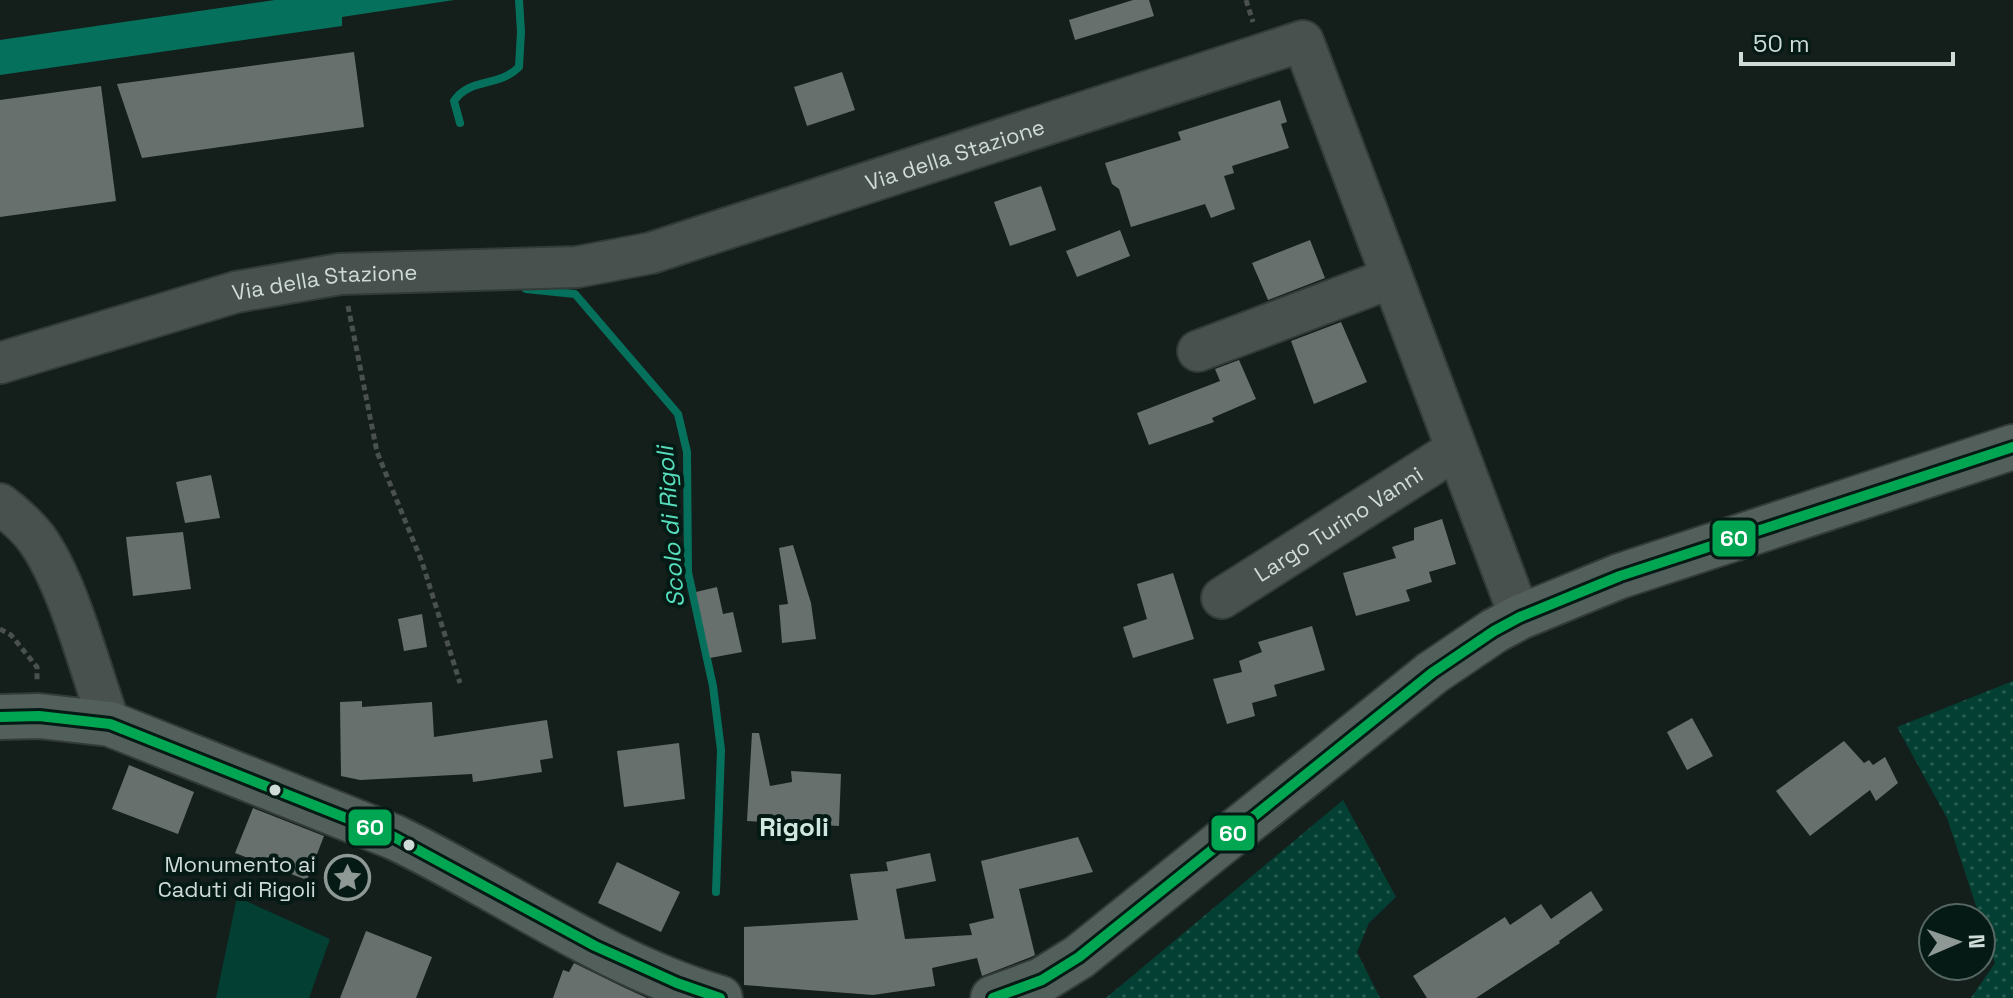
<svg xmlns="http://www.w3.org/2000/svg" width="2013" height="998" font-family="'Space Grotesk',sans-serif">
  <defs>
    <pattern id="grass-dots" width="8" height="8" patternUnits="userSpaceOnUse" patternTransform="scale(2)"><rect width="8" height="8" fill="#033f32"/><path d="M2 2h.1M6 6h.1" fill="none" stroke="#275a4f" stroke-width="1.8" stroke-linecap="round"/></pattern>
  </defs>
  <rect width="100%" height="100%" fill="#141f1c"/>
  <g fill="url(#grass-dots)">
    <path d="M2013,681V998H1971L1995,963L1947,818L1897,727Z"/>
    <path d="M1343,800L1396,897L1369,923L1357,952L1380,998H1106Z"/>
  </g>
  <path fill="#033f32" d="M237,897L330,939L309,998H216Z"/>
  <path fill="#05715c" d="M275,0H454L342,17V26L0,75V40Z"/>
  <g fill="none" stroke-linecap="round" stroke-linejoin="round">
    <g stroke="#05715c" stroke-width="8">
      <path d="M460,123L454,101C470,77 498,88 519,67L521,32L519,0"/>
      <path d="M526,289L575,294L678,414L687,452L688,572L713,686L721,750L716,892"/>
    </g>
  </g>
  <g fill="#67706d">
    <path d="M1133,0H1149L1154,16L1075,40L1069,20Z"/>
    <path d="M354,52L364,127L142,158L117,84Z"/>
    <path d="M842,72L855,110L807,126L794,87Z"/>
    <path d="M101,86L116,201L0,217V100Z"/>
    <path d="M1280,100L1287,122L1281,124L1289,148L1232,166L1234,173L1224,176L1235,209L1211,218L1205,204L1131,227L1119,189L1112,184L1105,163L1181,140L1178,132Z"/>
    <path d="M1041,186L1056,230L1010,246L994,202Z"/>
    <path d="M1120,230L1130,256L1077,277L1066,251Z"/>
    <path d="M1310,240L1325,278L1268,300L1252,263Z"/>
    <path d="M1341,322L1367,382L1314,404L1291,341Z"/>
    <path d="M1239,360L1256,399L1212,418L1214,422L1149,445L1137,413L1220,381L1215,369Z"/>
    <path d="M211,475L220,518L185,523L176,482Z"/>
    <path d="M1442,519L1456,564L1429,572L1432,582L1406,590L1410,601L1356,616L1343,573L1396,558L1392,547L1414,540V528Z"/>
    <path d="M183,532L191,589L133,596L126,537Z"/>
    <path d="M793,545L811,603L816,639L782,643L779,605L788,604L779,548Z"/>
    <path d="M1173,573L1194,639L1133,658L1123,627L1147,619L1137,584Z"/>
    <path d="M717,587L723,614L733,612L742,652L710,658L696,592Z"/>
    <path d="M422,614L427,647L404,651L398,619Z"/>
    <path d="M1312,626L1325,670L1274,685L1277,696L1252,703L1255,716L1227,724L1213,679L1242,672L1239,661L1262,652L1258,642Z"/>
    <path d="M362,701V707L432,702L434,737L547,720L553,758L540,760L542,772L473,782L472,774L360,780L341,776L340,702Z"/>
    <path d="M1692,718L1713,756L1687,770L1667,732Z"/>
    <path d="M752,733H759L770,786L792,782L791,771L841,774L839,826L747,821Z"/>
    <path d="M1844,741L1864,763L1869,760L1873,765L1885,757L1898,783L1876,801L1870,790L1810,836L1776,791Z"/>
    <path d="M679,743L685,799L624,807L617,751Z"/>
    <path d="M129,765L194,792L178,834L112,809Z"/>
    <path d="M253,808L324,836L307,880L235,853Z"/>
    <path d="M1078,837L1093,872L1019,889L1035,955L1031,957L982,976L977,958L932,968L935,986L873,995L744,985V927L858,920L850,874L888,871L886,862L930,853L936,881L896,889L905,939L972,935L969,924L994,918L981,861Z"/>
    <path d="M617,862L680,892L661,932L598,903Z"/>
    <path d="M1591,891L1603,910L1559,941L1560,943L1476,998H1427L1413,976L1505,917L1510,925L1541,904L1551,919Z"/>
    <path d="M366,931L432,957L416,998H340Z"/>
    <path d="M574,963L625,988L647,998H553L563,970L569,972Z"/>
  </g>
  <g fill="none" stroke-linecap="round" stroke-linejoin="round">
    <defs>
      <g id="minor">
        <path d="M1198,351L1391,278"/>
        <path id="s1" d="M0,363L236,292L340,274L577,267L651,253L1303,41L1520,617"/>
        <path d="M0,504C13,514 26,525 36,538C70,585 89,669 110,724"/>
        <path id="s2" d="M1222,598L1455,450"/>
      </g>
      <g id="major">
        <path d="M0,717L39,716L110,724L394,837C503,889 604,964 720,998"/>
        <path d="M993,998L1042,980L1079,957L1432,673L1494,631L1520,617L1620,576L2013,447"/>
      </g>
    </defs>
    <use href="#minor" stroke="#323b38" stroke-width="44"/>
    <use href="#major" stroke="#323b38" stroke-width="48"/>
    <g stroke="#49504d" stroke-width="5" stroke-dasharray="6 4" stroke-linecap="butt">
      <path d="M1246,0L1253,22"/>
      <path d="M348,306L377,452L422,562L460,683"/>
      <path d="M0,629L11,635L37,667V683"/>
    </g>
    <use href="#minor" stroke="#49514e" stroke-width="40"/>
    <use href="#major" stroke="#525f5b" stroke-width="44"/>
    <defs>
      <g id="bus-1">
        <path d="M0,717L39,716L110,724L394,837L595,946L677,983L720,998"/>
        <path d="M993,998L1042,980L1079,957L1432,673L1494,631L1520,617L1620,576L2013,447"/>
      </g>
    </defs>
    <use href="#bus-1" stroke="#061a15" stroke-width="16"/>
    <use href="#bus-1" stroke="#00a651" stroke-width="10"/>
  </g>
  <defs>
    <symbol id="sight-ring" viewBox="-11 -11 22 22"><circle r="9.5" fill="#061a15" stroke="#8e9996" stroke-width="1.5"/><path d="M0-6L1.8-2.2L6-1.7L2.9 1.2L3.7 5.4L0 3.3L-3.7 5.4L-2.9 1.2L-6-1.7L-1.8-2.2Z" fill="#8e9996"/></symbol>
  </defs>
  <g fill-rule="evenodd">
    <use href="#sight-ring" x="322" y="852" width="51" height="51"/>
  </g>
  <g fill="#cfdbd7" stroke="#061a15" stroke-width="3">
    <circle cx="275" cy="790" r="7"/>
    <circle cx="409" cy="845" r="7"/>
  </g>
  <g text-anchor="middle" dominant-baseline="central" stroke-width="8" stroke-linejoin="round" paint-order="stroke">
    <g font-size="22" fill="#cfdbd7" stroke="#061a15">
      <text stroke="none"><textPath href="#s1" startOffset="984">Via della Stazione</textPath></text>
      <text stroke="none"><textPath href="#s1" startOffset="336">Via della Stazione</textPath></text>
      <text stroke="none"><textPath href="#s2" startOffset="138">Largo Turino Vanni</textPath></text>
    </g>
    <g font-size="22" fill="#cfdbd7" stroke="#061a15" text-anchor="end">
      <text x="316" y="864">Monumento ai<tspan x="316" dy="25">Caduti di Rigoli</tspan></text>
    </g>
    <g font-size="24" font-style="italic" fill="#56ddbb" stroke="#061a15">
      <text transform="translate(670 527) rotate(-94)">Scolo di Rigoli</text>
    </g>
    <g font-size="26" font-weight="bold" fill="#d0e9e0" stroke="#061a15">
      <text x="794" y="827">Rigoli</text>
    </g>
  </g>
  <g stroke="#061a15" stroke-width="3">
    <rect x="1711" y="519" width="46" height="39" rx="8" fill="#00a651"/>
    <rect x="347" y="808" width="46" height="39" rx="8" fill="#00a651"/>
    <rect x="1210" y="814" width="46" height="38" rx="8" fill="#00a651"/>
  </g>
  <g font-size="22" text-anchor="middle" font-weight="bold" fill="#fff">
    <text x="1734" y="546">60</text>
    <text x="370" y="835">60</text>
    <text x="1233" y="841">60</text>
  </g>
  <g transform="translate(1957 942) rotate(88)"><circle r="38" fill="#061a15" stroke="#566763" stroke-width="2"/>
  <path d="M0-6L14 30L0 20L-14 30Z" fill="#8e9996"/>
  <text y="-12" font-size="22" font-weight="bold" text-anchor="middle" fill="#cfdbd7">N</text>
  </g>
  <path d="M1741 52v12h212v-12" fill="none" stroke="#cfdbd7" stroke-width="4"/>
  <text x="1753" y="52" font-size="24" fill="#cfdbd7" stroke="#061a15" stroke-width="6" paint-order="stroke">50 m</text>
</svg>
